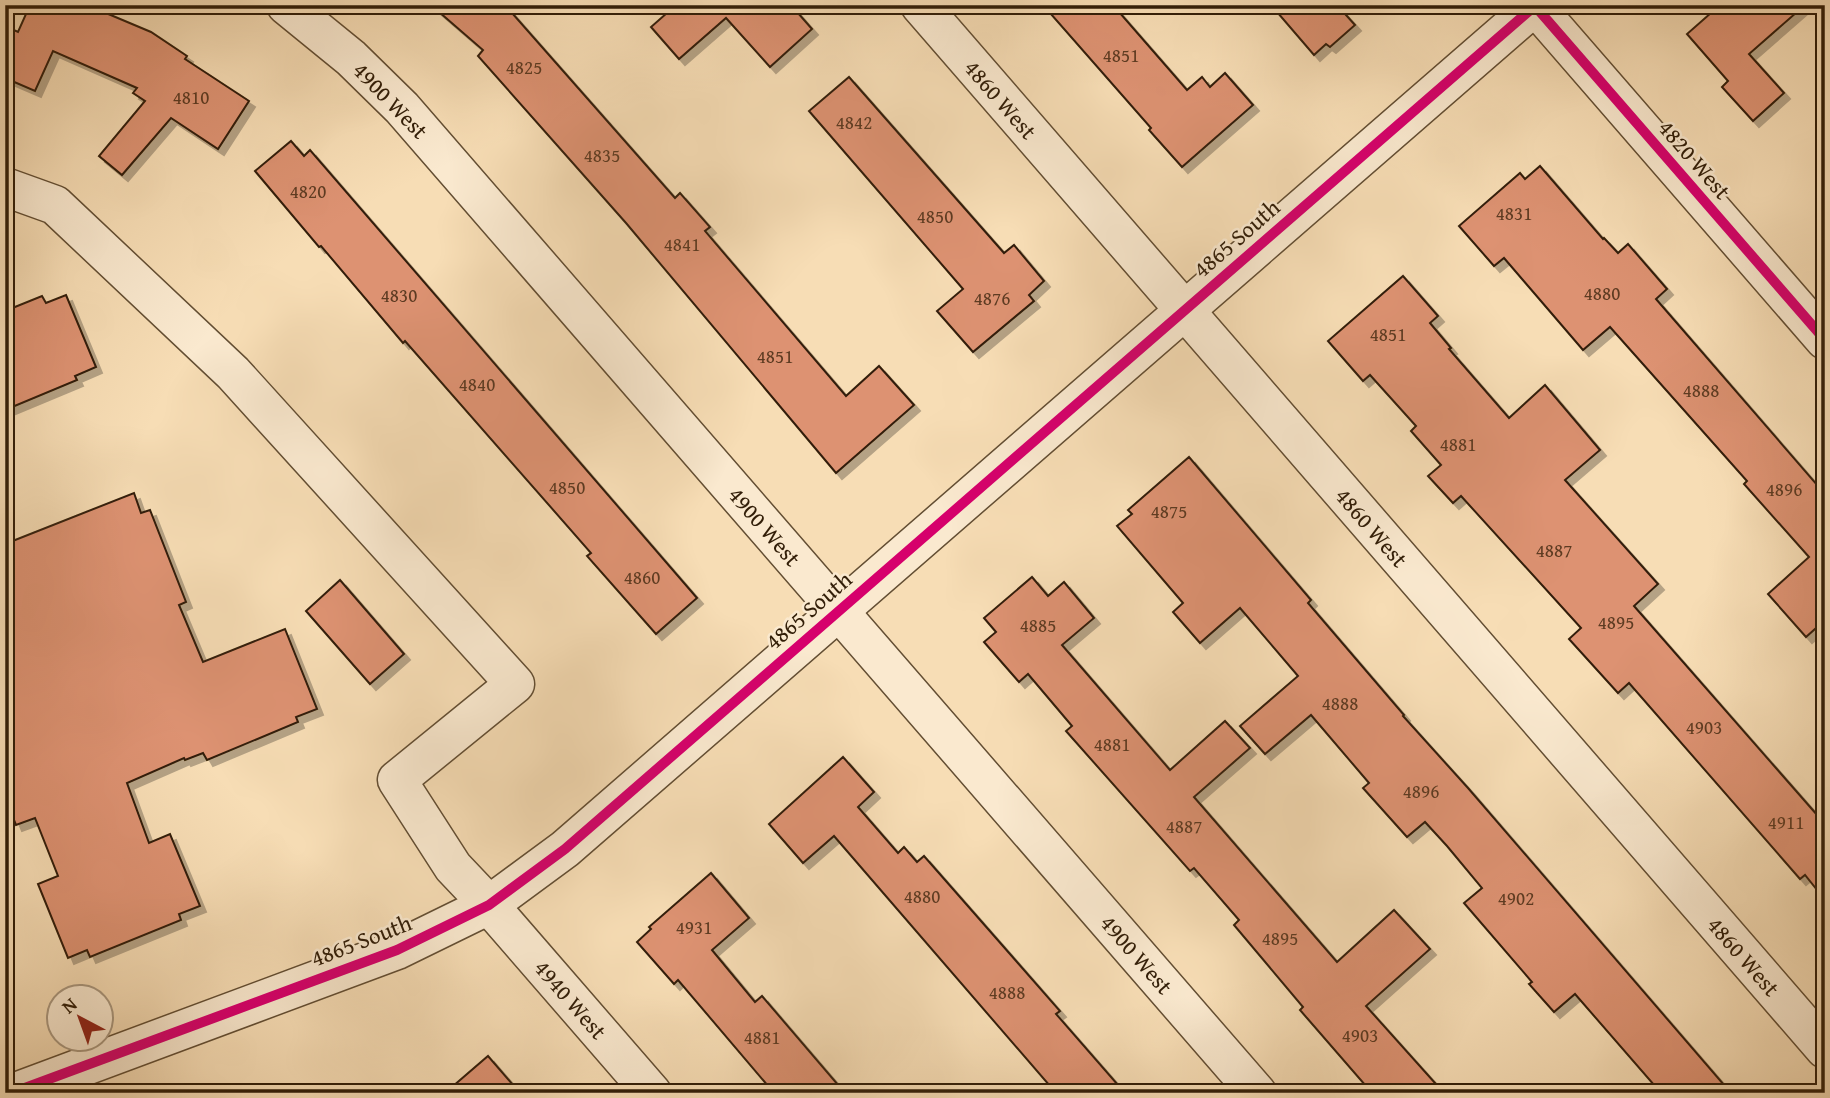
<svg xmlns="http://www.w3.org/2000/svg" width="1830" height="1098" font-family="'Gentium Book Plus',serif">
  <defs>
    <filter id="shadow"><feDropShadow dx="6" dy="6" stdDeviation="0" flood-color="#0004"/></filter>
  </defs>
  <rect width="100%" height="100%" fill="#f7ddb5"/>
  <filter id="stains"><feTurbulence type="fractalNoise" baseFrequency=".00286" numOctaves="4"/><feColorMatrix values="0 0 0 0 .2 0 0 0 0 .09 0 0 0 0 .02 0 0 0 .5 -.17"/></filter>
  <radialGradient id="worn" r=".72"><stop offset=".6" stop-color="#630" stop-opacity="0"/><stop offset="1" stop-color="#630" stop-opacity=".3"/></radialGradient>
  <g fill="#dd9272" stroke="#321e08" stroke-width="2" filter="url(#shadow)">
    <path d="M30,5H87L151,32L187,56L185,59L249,101L218,149L171,118L122,175L99,156L145,101L133,93L137,88L53,51L35,91L5,78V51L14,30L18,32Z"/>
    <path d="M431,5H505L675,198L680,193L710,227L705,231L846,396L879,366L914,405L836,473L626,223L478,56L483,50Z"/>
    <path d="M676,5H791L812,29L770,67L726,18L679,59L651,27Z"/>
    <path d="M1043,5H1113L1187,90L1202,77L1210,87L1225,73L1253,105L1182,167L1149,130L1151,128Z"/>
    <path d="M1271,5H1337L1355,25L1330,47L1326,44L1314,55Z"/>
    <path d="M1720,5H1805L1749,54L1784,93L1753,121L1722,87L1728,81L1687,34Z"/>
    <path d="M849,77L1004,253L1014,245L1044,281L1029,295L1034,301L973,352L937,311L963,289L809,111Z"/>
    <path d="M291,141L304,156L310,150L697,598L656,634L587,556L591,553L405,341L403,343L321,246L319,247L255,171Z"/>
    <path d="M1540,166L1603,239L1604,238L1618,253L1628,244L1667,289L1656,299L1825,494V620L1806,637L1768,594L1809,557L1744,484L1747,481L1610,327L1583,350L1504,258L1494,266L1459,226L1520,173L1525,179Z"/>
    <path d="M1403,276L1438,316L1430,323L1451,348L1449,349L1509,418L1545,385L1600,450L1565,480L1658,584L1634,606L1825,824V900L1805,875L1800,879L1629,683L1618,693L1569,639L1581,628L1461,496L1453,503L1428,476L1441,465L1411,431L1416,426L1370,375L1363,381L1328,341Z"/>
    <path d="M66,295L96,367L75,376L77,380L5,410V311L42,296L46,303Z"/>
    <path d="M1189,457L1311,600L1308,603L1404,715L1403,716L1468,788L1731,1093H1661L1575,994L1554,1012L1529,984L1532,982L1464,903L1482,888L1447,846L1425,822L1407,837L1363,788L1369,783L1311,715L1265,754L1240,726L1298,676L1240,608L1200,643L1173,612L1183,603L1117,526L1132,514L1128,510Z"/>
    <path d="M134,493L141,513L150,510L186,602L179,605L203,662L285,629L317,709L296,717L298,722L207,760L203,753L185,760L184,758L127,783L149,843L170,834L200,906L179,914L181,920L90,957L87,950L68,958L38,884L58,876L35,818L16,825L5,798V544Z"/>
    <path d="M1032,577L1048,596L1064,582L1094,618L1062,645L1170,770L1225,721L1250,748L1194,797L1337,962L1394,910L1430,949L1366,1006L1444,1093H1372L1300,1010L1303,1007L1234,925L1239,920L1194,868L1190,871L1066,731L1072,726L1028,674L1019,682L984,642L996,632L984,618Z"/>
    <path d="M340,580L404,654L370,684L306,611Z"/>
    <path d="M843,757L874,792L858,807L898,853L904,847L917,862L924,856L1060,1011L1056,1014L1125,1093H1056L834,836L803,863L769,824Z"/>
    <path d="M711,873L749,918L712,950L755,1002L762,996L845,1093H774L678,980L674,984L637,942L651,929L649,927Z"/>
    <path d="M488,1056L520,1093H445Z"/>
  </g>
  <g fill="none" stroke-linecap="round" stroke-linejoin="round">
    <defs>
      <g id="minor">
        <path d="M286,5L351,58L402,108L1257,1093"/>
        <path d="M920,5L1825,1049"/>
        <path d="M1535,6L1825,340"/>
        <path d="M5,187L55,205L233,373L515,684L397,780L453,867L489,905L652,1093"/>
        <path d="M13,1093L397,950L489,905L565,849L1536,5"/>
      </g>
    </defs>
    <use href="#minor" stroke="#634e33" stroke-width="41"/>
    <use href="#minor" stroke="#fae9cf" stroke-width="38"/>
    <defs>
      <g id="cycleway">
        <path d="M1535,6L1825,340"/>
        <path d="M14,1092L397,950L489,905L565,849L1536,5"/>
      </g>
    </defs>
    <use href="#cycleway" stroke="#fae9cf" stroke-width="15"/>
    <use href="#cycleway" stroke="#d6006c" stroke-width="10"/>
  </g>
  <g text-anchor="middle" dominant-baseline="central" stroke-width="5" stroke-linejoin="round" paint-order="stroke">
    <g font-size="19" fill="#5d3b22">
      <text x="1121" y="55">4851</text>
      <text x="524" y="67">4825</text>
      <text x="191" y="97">4810</text>
      <text x="854" y="122">4842</text>
      <text x="602" y="155">4835</text>
      <text x="308" y="191">4820</text>
      <text x="1514" y="213">4831</text>
      <text x="935" y="216">4850</text>
      <text x="682" y="244">4841</text>
      <text x="1602" y="293">4880</text>
      <text x="399" y="295">4830</text>
      <text x="992" y="298">4876</text>
      <text x="1388" y="334">4851</text>
      <text x="775" y="356">4851</text>
      <text x="477" y="384">4840</text>
      <text x="1701" y="390">4888</text>
      <text x="1458" y="444">4881</text>
      <text x="567" y="487">4850</text>
      <text x="1784" y="489">4896</text>
      <text x="1169" y="511">4875</text>
      <text x="1554" y="550">4887</text>
      <text x="642" y="577">4860</text>
      <text x="1616" y="622">4895</text>
      <text x="1038" y="625">4885</text>
      <text x="1340" y="703">4888</text>
      <text x="1704" y="727">4903</text>
      <text x="1112" y="744">4881</text>
      <text x="1421" y="791">4896</text>
      <text x="1786" y="822">4911</text>
      <text x="1184" y="826">4887</text>
      <text x="922" y="896">4880</text>
      <text x="1516" y="898">4902</text>
      <text x="694" y="927">4931</text>
      <text x="1280" y="938">4895</text>
      <text x="1007" y="992">4888</text>
      <text x="1360" y="1035">4903</text>
      <text x="762" y="1037">4881</text>
    </g>
    <g font-size="23" fill="#321e08" stroke="#fae9cf">
      <text transform="translate(1001 99) rotate(49)">4860 West</text>
      <text transform="translate(391 100) rotate(46)">4900 West</text>
      <text transform="translate(1695 159) rotate(49)">4820 West</text>
      <text transform="translate(1236 238) rotate(-41)">4865 South</text>
      <text transform="translate(765 526) rotate(49)">4900 West</text>
      <text transform="translate(1372 527) rotate(49)">4860 West</text>
      <text transform="translate(808 610) rotate(-41)">4865 South</text>
      <text transform="translate(361 940) rotate(-21)">4865 South</text>
      <text transform="translate(1137 954) rotate(49)">4900 West</text>
      <text transform="translate(1744 956) rotate(49)">4860 West</text>
      <text transform="translate(571 999) rotate(49)">4940 West</text>
    </g>
  </g>
  <rect width="1830" height="1098" fill="none" stroke="#f7ddb5" stroke-width="28"/>
  <rect x="7" y="7" width="1816" height="1084" fill="none" stroke="#321e08" stroke-width="3.5"/>
  <rect x="14" y="14" width="1802" height="1070" fill="none" stroke="#321e08" stroke-width="2"/>
  <g transform="translate(80 1018) rotate(319)"><circle r="33" fill="#fae9cf" stroke="#aa987f" stroke-width="2"/>
  <path d="M0-5L12 26L0 18L-12 26Z" fill="#8f2418"/>
  <text y="-10" font-size="19" font-weight="bold" text-anchor="middle" fill="#321e08">N</text>
  </g>
  <rect width="100%" height="100%" filter="url(#stains)"/>
  <rect width="100%" height="100%" fill="url(#worn)"/>
</svg>
